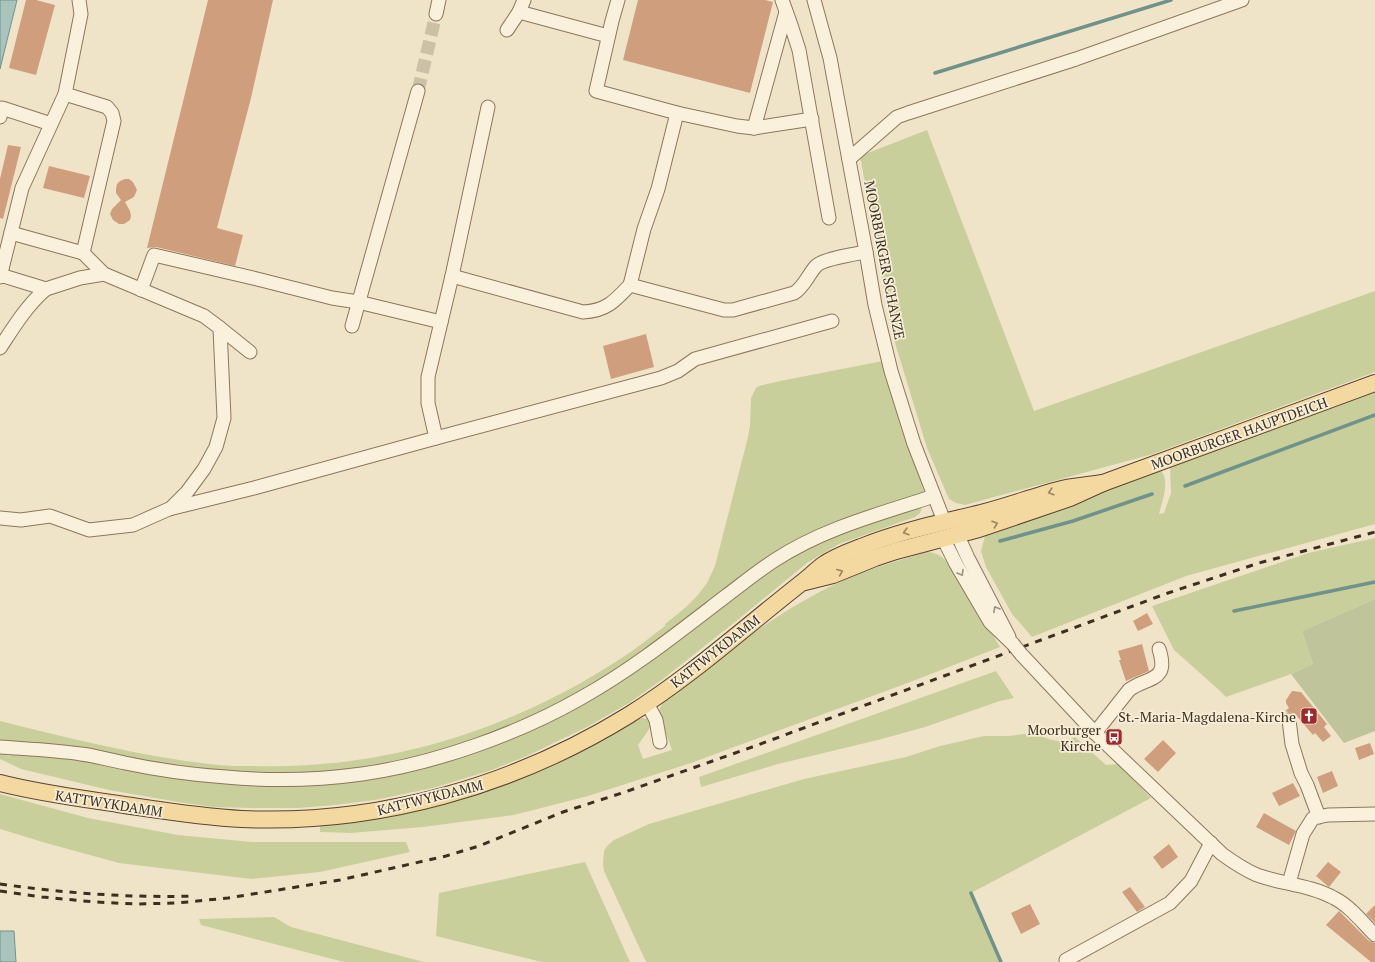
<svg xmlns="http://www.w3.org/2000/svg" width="1375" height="962" font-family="'PT Serif',serif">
  <rect width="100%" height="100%" fill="#f0e4c8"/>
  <g fill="#c9cf9b">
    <path d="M927,130L1034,411L1375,291V372L1153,454L965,505L956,503L949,499L927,448L892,333L860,156Z"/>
    <path d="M883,361L925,495L815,541L923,505L920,513L915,517L839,544L807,563L735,622L663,679L629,703L587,727L527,756L489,771L433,788L375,800L335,805L299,808H253L213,807L178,802L109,790L21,769L0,759V753L10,756L12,751L0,744V721C72,739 144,757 218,765C229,766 241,766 253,766C383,770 512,730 620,659C636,649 650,637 665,626V624L685,608L697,596L707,583L715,566L748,437L750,426L751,398L756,388L759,386L780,381Z"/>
    <path d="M1375,390V524L1186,576L1032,637L1012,614L986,567L981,551L985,536V532L1160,470C1171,479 1162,502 1159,514L1164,513L1171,493L1170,466Z"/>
    <path d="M1375,538V599L1302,631L1313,664L1291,674L1226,697L1219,690L1174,650L1152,606L1308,553Z"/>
    <path d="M926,552C936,552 942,556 949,564L1000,647L913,681L691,763L588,796L514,815L423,827L351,833L320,832V824L353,821L409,812L453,801L503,784L633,721L643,718L649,719L652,725L638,745L643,759L672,750L659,714V710L664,700C723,655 781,607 851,577C875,567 901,560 926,552Z"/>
    <path d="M996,671L1014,698L1000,701L925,727L878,740L778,764L701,787L699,777Z"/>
    <path d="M1032,733C1048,738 1059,746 1075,737L1106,765L1118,764L1151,798L971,893L1001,962H646L604,871L603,864L604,851L607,846L614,840L649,824L804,779L906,757L940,746L984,736H1009Z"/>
    <path d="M0,794L88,818L178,835L252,842H406L410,852L320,872L251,879L119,863L46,843L0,829Z"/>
    <path d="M585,862L630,962H542L436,936L439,893Z"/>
    <path d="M274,917L291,927L424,962H344L201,925L199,919Z"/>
  </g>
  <path fill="#bfc49a" d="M1375,599V731L1344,743L1291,674L1313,664L1302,631Z"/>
  <g fill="#a9c4bc" stroke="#6f938a">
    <path d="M0,0H17L0,69Z"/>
    <path d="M0,931H14L16,962H0Z"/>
  </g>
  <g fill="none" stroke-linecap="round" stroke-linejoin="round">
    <g stroke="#6f938a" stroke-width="3.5">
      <path d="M935,73L1171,0"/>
      <path d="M1185,486L1375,415"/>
      <path d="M1000,541L1073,521L1152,494"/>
      <path d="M1234,611L1375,582"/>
      <path d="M971,893L1001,962"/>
    </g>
  </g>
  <g fill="#cf9f7d">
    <path d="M26,0H36L55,5L36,75L9,68Z"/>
    <path d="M208,0H273L251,98L217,228L243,235L235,266L156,247L147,248Z"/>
    <path d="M638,0H765L773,2L750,93L623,60Z"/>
    <path d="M8,145L21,147L3,219L0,218V179Z"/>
    <path d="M49,166L90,176L84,198L43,188Z"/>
    <path d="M125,179H129L133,182L137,190L134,197L125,202L130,211L131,216L130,220L124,224H119L113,220L110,214L112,209L121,200L116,193V189L117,184L120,181Z"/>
    <path d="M646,334L654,367L611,379L603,346Z"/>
    <path d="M1147,613L1153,624L1138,631L1133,621Z"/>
    <path d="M1142,644L1149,671L1126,681L1119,660H1121L1118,651Z"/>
    <path d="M1292,691L1301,692L1327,724L1324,727L1331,736L1323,742L1315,733L1313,735L1295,714L1285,711L1289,708L1286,703V700Z"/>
    <path d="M1163,740L1176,753L1158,772L1144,759Z"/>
    <path d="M1370,743L1374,754L1359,760L1355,748Z"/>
    <path d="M1332,771L1338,786L1323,793L1317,777Z"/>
    <path d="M1293,783L1300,796L1279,806L1272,793Z"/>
    <path d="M1264,813L1296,831L1289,845L1256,827Z"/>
    <path d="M1169,844L1178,857L1162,869L1153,857Z"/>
    <path d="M1328,862L1341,872L1329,887L1316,876Z"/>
    <path d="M1130,887L1145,907L1137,912L1122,892Z"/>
    <path d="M1030,904L1040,924L1021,934L1011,913Z"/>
    <path d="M1375,905V923L1366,914Z"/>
    <path d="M1339,911L1369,941L1375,943V962H1371L1326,925Z"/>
  </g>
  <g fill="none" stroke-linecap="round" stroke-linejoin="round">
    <path stroke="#ccc0a6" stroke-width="13" stroke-dasharray="13 6" stroke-linecap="butt" d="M418,91L436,14"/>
    <defs>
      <g id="minor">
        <path d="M618,0L612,21L596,91L677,113"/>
        <path d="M782,0L791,25L799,50L829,218"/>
        <path d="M814,0L830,58L866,252L875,305L891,371L914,444L944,521"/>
        <path d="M519,12L608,36"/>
        <path d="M436,14L439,0"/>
        <path d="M507,30L519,12L524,0"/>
        <path d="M488,107L452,276L428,377V403L436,438L661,378L678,371L695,359L832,321"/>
        <path d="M0,117L2,108L51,124"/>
        <path d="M812,119L754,128L737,126L677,113L658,189L644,229L630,285L724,310H733L794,293C804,287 808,275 816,266C823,259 855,254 866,252"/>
        <path d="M754,128L786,12"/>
        <path d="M849,159L897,117L908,113L1076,59L1242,0"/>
        <path d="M11,233L83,253L114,121L112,113L107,107L65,94"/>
        <path d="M104,274L204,316L220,328L224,418L216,447L204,469L187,492L170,509"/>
        <path d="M0,275L46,289L80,278L104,274L83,253"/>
        <path d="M452,276L583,312C606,311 615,301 630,285"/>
        <path d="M0,277L22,188L65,94L81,14L79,0"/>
        <path d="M141,290L154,255L257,279L332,298L358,302L441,322"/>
        <path d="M352,326L418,91"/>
        <path d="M220,328L250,352"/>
        <path d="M0,348C13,328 27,305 46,289"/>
        <path d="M0,518L21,520L50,516L89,530L133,525L169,509L254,488L436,438"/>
        <path d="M957,534L968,558L1009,637"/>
        <path d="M943,538L956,564L990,622L1013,644"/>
        <path d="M1021,654L1095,733L1222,854C1233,862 1245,870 1257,875C1282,884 1310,885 1334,898C1350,906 1362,922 1375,935"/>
        <path d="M647,703L656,720L660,742"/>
        <path d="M1289,720L1292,744L1301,773L1307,785L1319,817"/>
        <path d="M1095,733L1129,690C1147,676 1170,683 1159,649"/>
        <path d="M0,747C27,749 54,750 81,754C96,756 110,760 125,763C158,770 192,775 226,777C269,781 319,780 362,774C434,764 518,734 581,698C633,669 679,632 726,596C742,584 758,571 775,560C824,528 880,514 934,496"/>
        <path d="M1289,883L1303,834L1313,818L1328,815L1375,814"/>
        <path d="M1066,960L1170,903L1191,881L1211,843"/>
      </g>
      <g id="major">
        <path d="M805,582L833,575L875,558L896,551L979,529L1070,498L1103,483L1375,383"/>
        <path d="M0,783C39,793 78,798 118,804C159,810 201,817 242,819C378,825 514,786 629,715C690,677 744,628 800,584C808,578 815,571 823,565C834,557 848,552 861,547C900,531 941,523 981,513C1008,506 1035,496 1062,489C1075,486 1089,485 1103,483"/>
      </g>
    </defs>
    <use href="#minor" stroke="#8d765c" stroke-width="15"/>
    <use href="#major" stroke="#5b4430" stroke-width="18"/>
    <use href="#minor" stroke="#faf1dc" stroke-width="13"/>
    <use href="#major" stroke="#f3d9a0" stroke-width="16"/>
    <g stroke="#3d2e20" stroke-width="3" stroke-dasharray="7 7" stroke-linecap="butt">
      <path d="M0,884C64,893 129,898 194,896"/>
      <path d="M0,891L42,897L95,902L136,904L177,903L228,898L340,880L446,856L479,846L563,812L625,792L755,746L1168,593L1259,563L1375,532"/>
    </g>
    <defs>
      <path id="minor-bridge" d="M1013,644L1021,654"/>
    </defs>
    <use href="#minor-bridge" stroke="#8d765c" stroke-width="15" stroke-linecap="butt"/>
    <use href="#minor-bridge" stroke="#faf1dc" stroke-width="13"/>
  </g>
  <defs><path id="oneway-chevron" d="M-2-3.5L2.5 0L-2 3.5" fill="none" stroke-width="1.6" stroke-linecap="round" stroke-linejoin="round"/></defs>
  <g stroke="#988460">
    <use href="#oneway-chevron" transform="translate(1051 492) rotate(164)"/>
    <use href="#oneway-chevron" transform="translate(995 524) rotate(-19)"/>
    <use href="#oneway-chevron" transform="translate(906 532) rotate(164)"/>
    <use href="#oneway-chevron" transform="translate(840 572) rotate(-23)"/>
  </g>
  <g stroke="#9c907e">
    <use href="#oneway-chevron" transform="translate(961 573) rotate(59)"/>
    <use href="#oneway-chevron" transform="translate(996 609) rotate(-119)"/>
  </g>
  <defs>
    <symbol id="church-square" viewBox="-11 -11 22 22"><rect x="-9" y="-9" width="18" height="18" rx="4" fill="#9e2a2b" stroke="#f7eed8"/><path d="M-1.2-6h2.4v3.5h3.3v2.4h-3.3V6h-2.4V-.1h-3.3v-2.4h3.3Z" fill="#fff"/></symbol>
    <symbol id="bus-square" viewBox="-11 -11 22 22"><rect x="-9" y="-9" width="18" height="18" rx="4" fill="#9e2a2b" stroke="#f7eed8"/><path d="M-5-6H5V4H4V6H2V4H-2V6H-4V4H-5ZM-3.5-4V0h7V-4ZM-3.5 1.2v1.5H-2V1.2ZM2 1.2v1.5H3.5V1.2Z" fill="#fff"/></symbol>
  </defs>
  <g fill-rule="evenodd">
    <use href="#church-square" x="1299" y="706" width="20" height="20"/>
    <use href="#bus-square" x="1104" y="727" width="20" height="20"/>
  </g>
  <g text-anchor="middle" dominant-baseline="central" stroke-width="3.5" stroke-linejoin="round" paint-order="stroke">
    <g font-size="14" fill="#3d2e20" stroke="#f7eed8">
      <text transform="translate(885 260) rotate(79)">MOORBURGER SCHANZE</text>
      <text transform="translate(1239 433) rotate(-20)">MOORBURGER HAUPTDEICH</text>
      <text transform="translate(715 651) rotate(-38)">KATTWYKDAMM</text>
      <text transform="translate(430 797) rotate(-14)">KATTWYKDAMM</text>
      <text transform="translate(109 803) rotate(9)">KATTWYKDAMM</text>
    </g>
    <g font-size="14" fill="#3d2e20" stroke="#f7eed8" text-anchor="end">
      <text x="1296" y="716">St.-Maria-Magdalena-Kirche</text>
      <text x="1101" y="729">Moorburger<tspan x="1101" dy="16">Kirche</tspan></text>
    </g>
  </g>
</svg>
